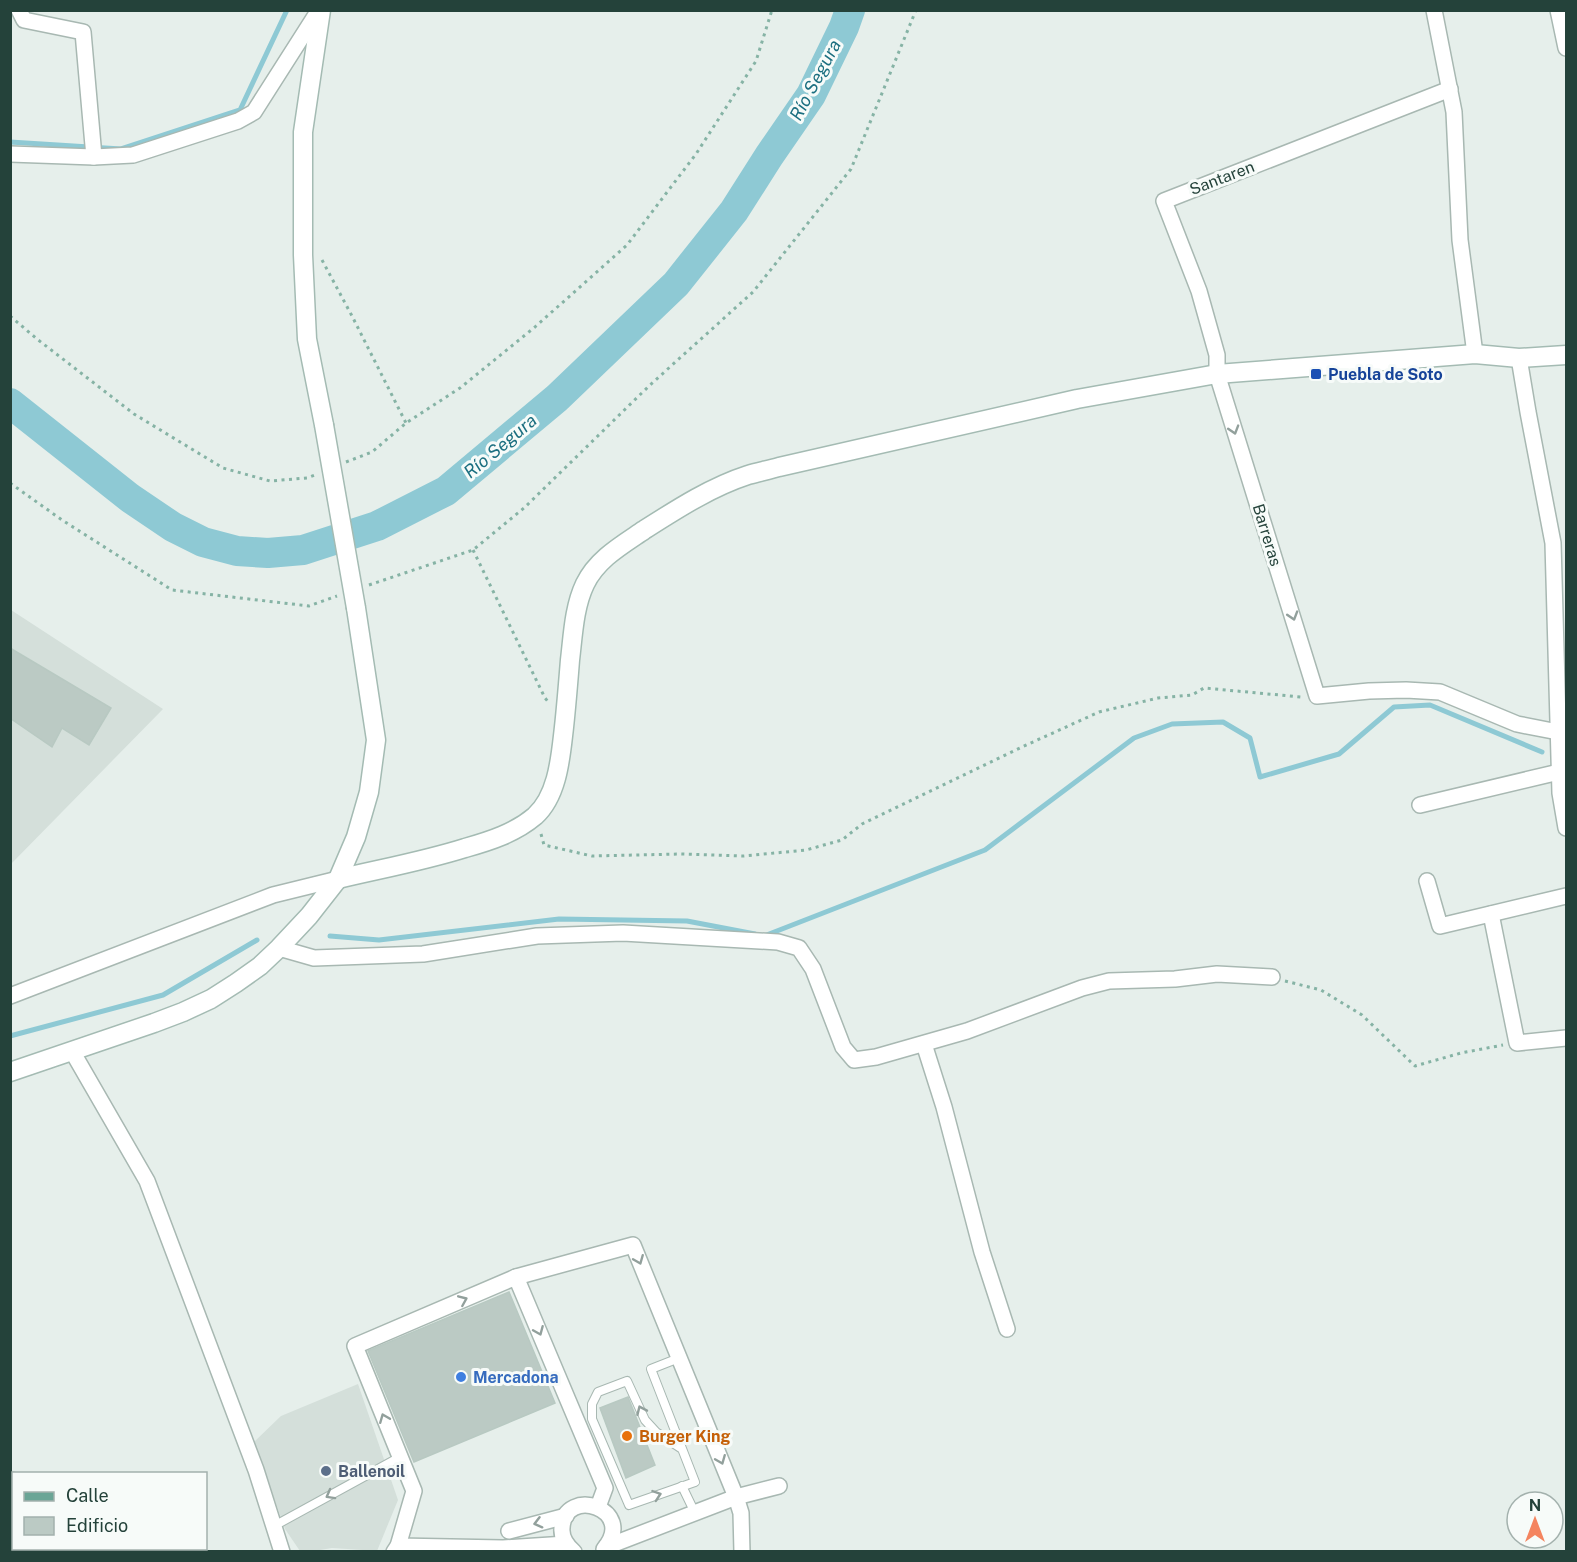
<svg xmlns="http://www.w3.org/2000/svg" width="1577" height="1562" font-family="'Public Sans',sans-serif">
  <rect width="100%" height="100%" fill="#e6efeb"/>
  <g fill="#d4dfda">
    <path d="M11,610L163,709L11,864V718L52,746L62,728L110,708L13,649L11,652Z"/>
    <path d="M358,1384L398,1500L377,1551L332,1548L314,1551H300L285,1529L254,1442L281,1416Z"/>
  </g>
  <g fill="none" stroke-linecap="round" stroke-linejoin="round">
    <g stroke="#8ec9d4" stroke-width="5">
      <path d="M10,142L121,149L240,110L287,10"/>
      <path d="M330,936L379,940L559,919L687,921L755,934"/>
      <path d="M764,936L985,850L1134,738L1172,724L1223,722L1250,738L1260,777L1339,754L1394,707L1430,705L1542,752"/>
      <path d="M10,1036L163,995L257,940"/>
    </g>
    <path stroke="#8ec9d4" stroke-width="30" d="M10,403L130,498L173,527L203,542L237,551L268,553L303,550L377,526L446,491L557,398L676,284L734,211L769,156L811,95L844,27L850,10"/>
  </g>
  <g fill="#bbcac4" stroke="#b8c9c2" stroke-width="1.5">
    <path d="M10,648L111,708L89,745L62,728L52,747L10,718Z"/>
    <path d="M509,1292L555,1403L414,1462L368,1351Z"/>
    <path d="M628,1397L655,1465L626,1478L600,1408Z"/>
  </g>
  <g fill="none" stroke-linecap="round" stroke-linejoin="round">
    <defs>
      <g id="service">
        <path d="M679,1358L651,1369L695,1482L629,1505L592,1419V1404L598,1392L627,1381L645,1420L656,1432L682,1449"/>
        <path d="M682,1486L695,1513"/>
        <path d="M274,1526L400,1457"/>
      </g>
      <g id="minor">
        <path d="M19,10L24,20L83,32L94,157L133,155L238,121L254,112L319,10"/>
        <path d="M1434,10L1454,112L1460,240L1475,354"/>
        <path d="M1558,10L1566,48"/>
        <path d="M1450,89L1164,201L1199,291L1217,355V374L1317,696L1369,691L1406,690L1440,692L1517,724L1558,732L1566,731"/>
        <path d="M10,154L94,157"/>
        <path d="M1519,358L1528,412L1553,543L1560,793L1566,828"/>
        <path d="M1420,805L1559,772"/>
        <path d="M1427,881L1440,926L1566,896"/>
        <path d="M1491,914L1517,1043L1566,1038"/>
        <path d="M279,948L314,958L423,954L537,936L623,933L778,942L799,948L813,969L843,1047L854,1060L876,1057L967,1031L1082,988L1109,981L1175,979L1217,974L1272,977"/>
        <path d="M10,996L273,895L338,879"/>
        <path d="M924,1044L944,1107L982,1252L1007,1329"/>
        <path d="M72,1051L147,1181L256,1470L282,1552"/>
        <path d="M516,1277L605,1488L598,1507"/>
        <path d="M509,1531L566,1516"/>
        <path d="M398,1546L503,1548L566,1544"/>
        <path d="M606,1547L736,1497L779,1486"/>
        <path d="M394,1552L398,1546L414,1491L355,1346L516,1277L633,1245L736,1497L741,1513L742,1552"/>
        <path d="M574,1552C566,1545 561,1538 562,1528C564,1485 638,1509 604,1549"/>
      </g>
      <g id="secondary">
        <path d="M321,10L303,132V255L307,339L324,425"/>
        <path d="M338,879C380,869 424,861 465,848C490,841 515,833 535,816C556,797 560,763 563,736C566,711 568,685 570,660C573,635 574,607 585,584C597,559 622,545 644,530C677,509 711,487 748,475C758,472 769,470 779,467L1077,399L1217,374L1475,354L1519,358L1566,355"/>
        <path d="M10,1072L154,1023L183,1012L211,999L236,983L260,966L279,948L309,916L338,879L356,837L369,792L376,740L356,608"/>
      </g>
      <g id="primary">
        <path d="M10,1481L14,1483"/>
        <path d="M10,1508L14,1506"/>
        <path d="M89,1548L92,1552"/>
        <path d="M74,1552L75,1548"/>
      </g>
    </defs>
    <use href="#service" stroke="#a8b8b2" stroke-width="10"/>
    <use href="#minor" stroke="#a8b8b2" stroke-width="18"/>
    <use href="#secondary" stroke="#a4bbb3" stroke-width="21"/>
    <use href="#primary" stroke="#c2cac8" stroke-width="21"/>
    <g stroke="#86b3a5" stroke-width="3" stroke-dasharray="3 4.5" stroke-linecap="butt">
      <path d="M322,260L352,316L406,423"/>
      <path d="M10,316L37,339L134,414L223,468L270,481L307,478L315,475"/>
      <path d="M346,462L372,452L406,423L460,388L535,327L627,245L696,154L756,61L772,10"/>
      <path d="M10,483L62,520L172,590L309,606L337,596"/>
      <path d="M473,550L545,698L550,704"/>
      <path d="M369,585L473,550L524,508L650,385L753,292L851,169L916,10"/>
      <path d="M541,834L544,845L592,856L681,854L744,856L806,850L842,840L862,824L1022,747L1099,712L1158,698L1192,695L1204,688L1301,697"/>
      <path d="M1285,981L1321,990L1362,1015L1415,1066L1461,1053L1503,1045"/>
    </g>
    <use href="#service" stroke="#fff" stroke-width="8"/>
    <use href="#minor" stroke="#fff" stroke-width="15"/>
    <use href="#secondary" stroke="#fff" stroke-width="18"/>
    <use href="#primary" stroke="#6aa596" stroke-width="18"/>
    <defs>
      <path id="secondary-bridge" d="M324,425L356,608"/>
    </defs>
    <use href="#secondary-bridge" stroke="#a4bbb3" stroke-width="21" stroke-linecap="butt"/>
    <use href="#secondary-bridge" stroke="#fff" stroke-width="18"/>
  </g>
  <defs><path id="oneway-chevron" d="M-2-3.5L2.5 0L-2 3.5" fill="none" stroke-width="1.6" stroke-linecap="round" stroke-linejoin="round" transform="scale(1.5)"/></defs>
  <g stroke="#92a09c">
    <use href="#oneway-chevron" transform="translate(1234 430) rotate(73)"/>
    <use href="#oneway-chevron" transform="translate(1293 616) rotate(73)"/>
    <use href="#oneway-chevron" transform="translate(639 1260) rotate(68)"/>
    <use href="#oneway-chevron" transform="translate(463 1300) rotate(-23)"/>
    <use href="#oneway-chevron" transform="translate(539 1331) rotate(67)"/>
    <use href="#oneway-chevron" transform="translate(641 1410) rotate(-114)"/>
    <use href="#oneway-chevron" transform="translate(384 1418) rotate(-112)"/>
    <use href="#oneway-chevron" transform="translate(721 1460) rotate(68)"/>
    <use href="#oneway-chevron" transform="translate(330 1495) rotate(151)"/>
    <use href="#oneway-chevron" transform="translate(657 1495) rotate(-19)"/>
    <use href="#oneway-chevron" transform="translate(538 1523) rotate(165)"/>
  </g>
  <rect fill="#1a4fb4" stroke="#f7fbf9" stroke-width="2" x="1310" y="368" width="12" height="12" rx="3"/>
  <circle fill="#3f7fe0" stroke="#f7fbf9" stroke-width="2" cx="461" cy="1377" r="6"/>
  <circle fill="#e8710a" stroke="#f7fbf9" stroke-width="2" cx="627" cy="1436" r="6"/>
  <circle fill="#5c6f8a" stroke="#f7fbf9" stroke-width="2" cx="326" cy="1471" r="6"/>
  <g text-anchor="middle" dominant-baseline="central" stroke-width="6" stroke-linejoin="round" paint-order="stroke">
    <g font-size="16" fill="#24423a" stroke="#f7fbf9">
      <text transform="translate(1222 178) rotate(-21)">Santaren</text>
      <text transform="translate(1267 535) rotate(73)">Barreras</text>
    </g>
    <g font-size="16" font-weight="bold" fill="#164399" stroke="#f7fbf9" text-anchor="start">
      <text x="1328" y="374">Puebla de Soto</text>
    </g>
    <g font-size="16" font-weight="bold" fill="#366cbe" stroke="#f7fbf9" text-anchor="start">
      <text x="473" y="1377">Mercadona</text>
    </g>
    <g font-size="16" font-weight="bold" fill="#c56008" stroke="#f7fbf9" text-anchor="start">
      <text x="639" y="1436">Burger King</text>
    </g>
    <g font-size="16" font-weight="bold" fill="#4e5e75" stroke="#f7fbf9" text-anchor="start">
      <text x="338" y="1471">Ballenoil</text>
    </g>
    <g font-size="18" font-style="italic" fill="#1c6f80" stroke="#f7fbf9">
      <text transform="translate(815 80) rotate(-62)">Río Segura</text>
      <text transform="translate(500 446) rotate(-40)">Río Segura</text>
    </g>
  </g>
  <rect width="1577" height="1562" fill="none" stroke="#24423a" stroke-width="24"/>
  <rect x="12" y="1472" width="195" height="78" fill="#f7fbf9" stroke="#a3b1ad" stroke-width="1.5"/>
  <rect x="24" y="1492" width="30" height="9" fill="#6aa596" stroke="#a3b1ad" stroke-width="1.5"/>
  <text x="66" y="1502" font-size="18" fill="#24423a">Calle</text>
  <rect x="24" y="1517" width="30" height="18" fill="#bbcac4" stroke="#a3b1ad" stroke-width="1.5"/>
  <text x="66" y="1532" font-size="18" fill="#24423a">Edificio</text>
  <g transform="translate(1535 1520)"><circle r="28" fill="#f7fbf9" stroke="#a3b1ad" stroke-width="1.5"/>
  <path d="M0-4.5L10 22L0 15L-10 22Z" fill="#f4845f"/>
  <text y="-9" font-size="16" font-weight="bold" text-anchor="middle" fill="#24423a">N</text>
  </g>
</svg>
